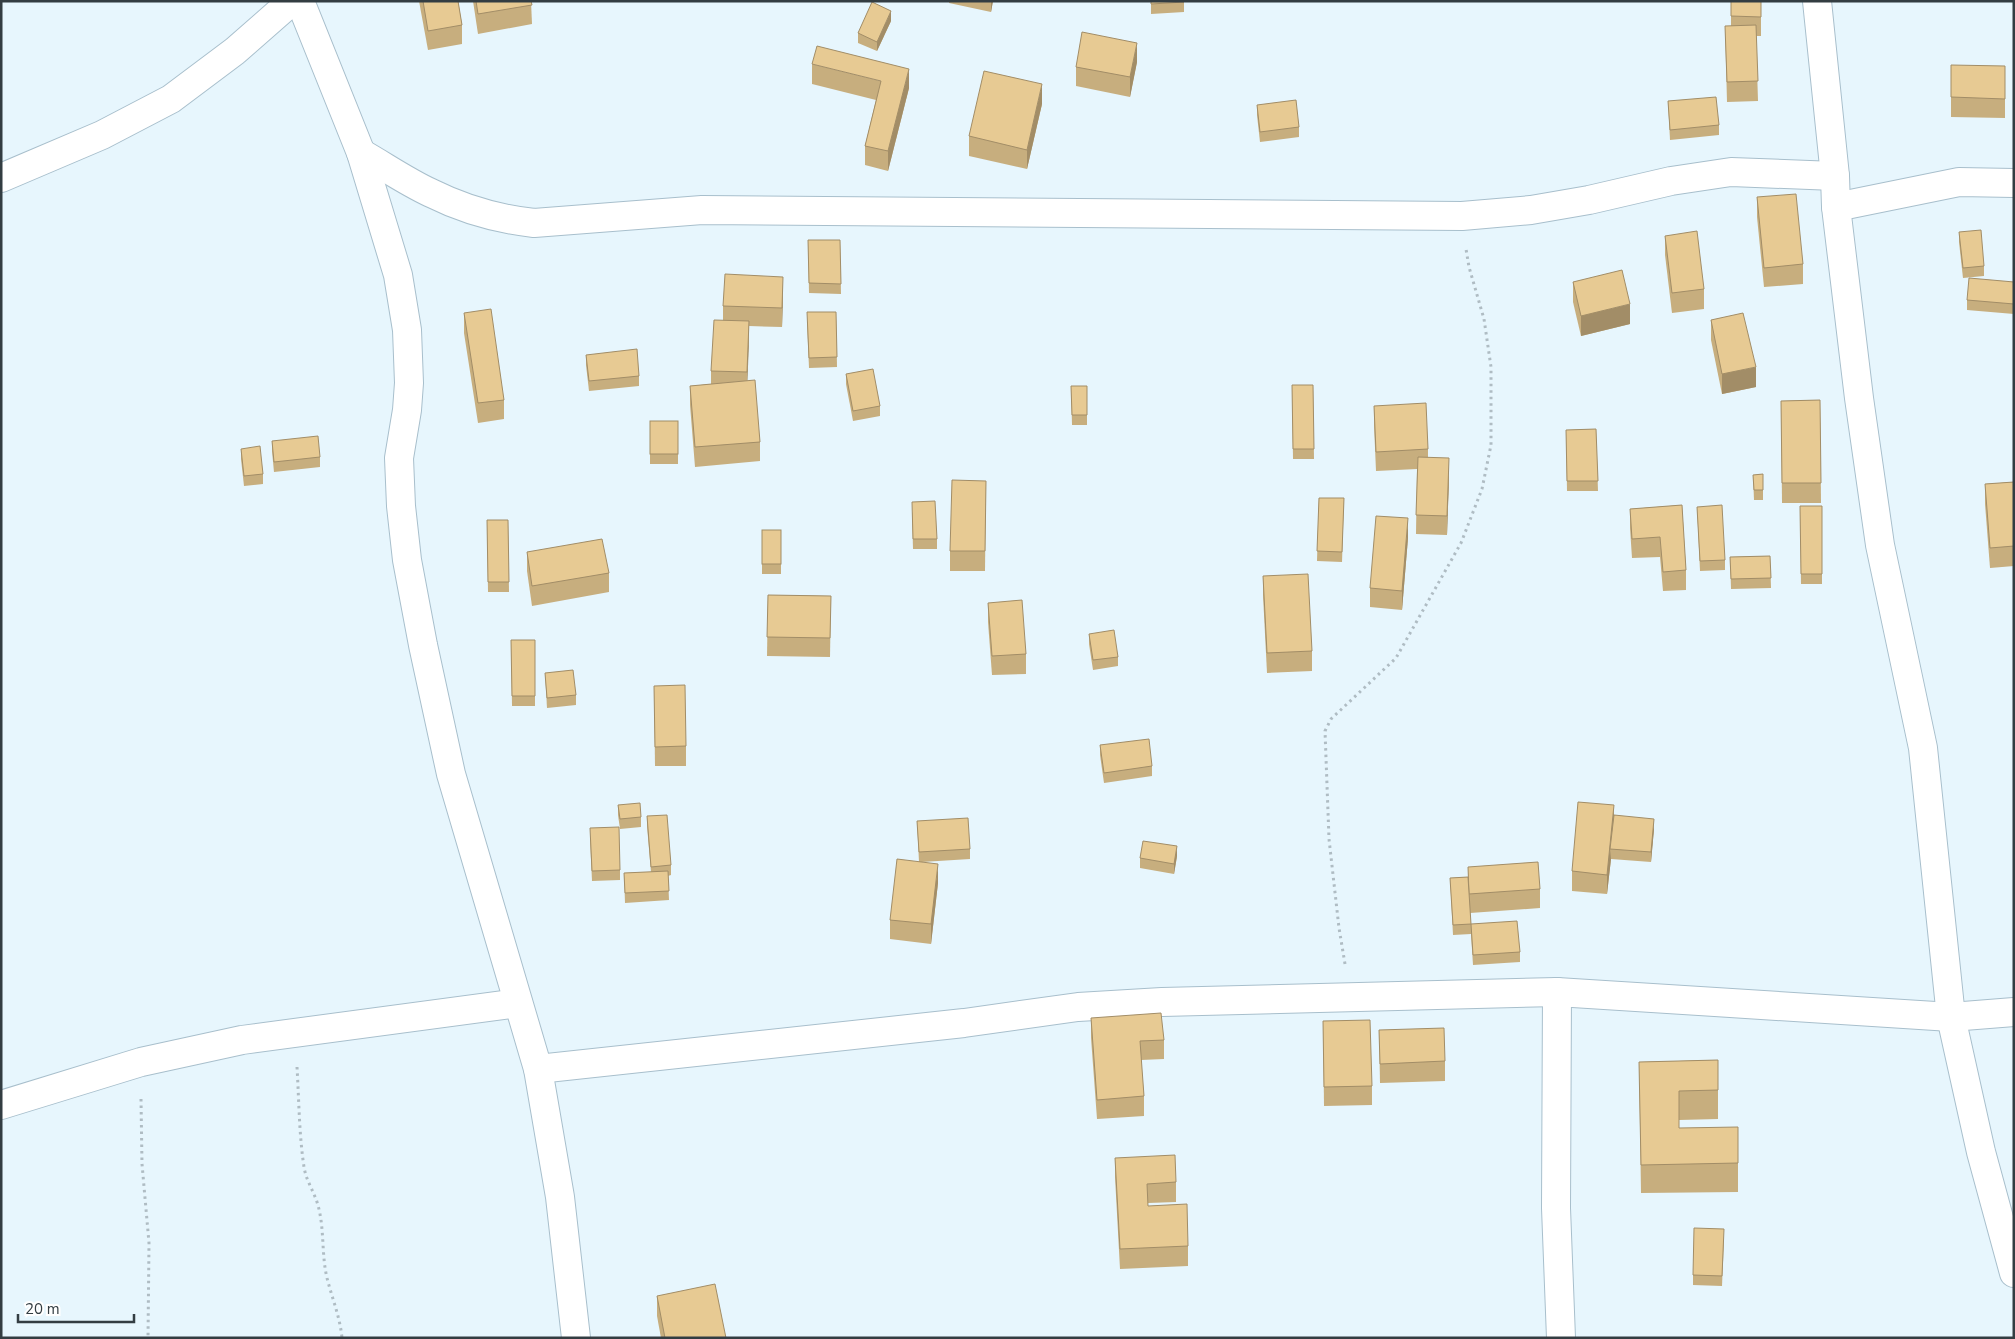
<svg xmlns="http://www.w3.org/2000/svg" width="2015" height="1339" font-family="'Nunito Sans',sans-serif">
  <rect width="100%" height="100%" fill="#e7f6fd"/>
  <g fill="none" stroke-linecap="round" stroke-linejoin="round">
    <defs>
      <g id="minor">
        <path d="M300,1L361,153L398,275L407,330L409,383L407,410L399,458L401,506L407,560L423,645L451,774L538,1069L560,1197L576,1338"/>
        <path d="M1817,1L1835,176L1836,207L1859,398L1880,545L1923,748L1951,1017L1981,1152L2014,1273"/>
        <path d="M361,153C384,166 407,182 431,193C463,209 498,219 534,223L702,210L1462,216L1531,210L1589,200L1671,181L1731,172L1835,176"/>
        <path d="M1,178L102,135L171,99L235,51L292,1"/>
        <path d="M1836,207L1959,182L2014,183"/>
        <path d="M1557,992L1556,1208L1561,1338"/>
        <path d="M538,1069L964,1023L1078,1007L1162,1002L1557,992L1951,1017L2014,1012"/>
        <path d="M1,1105L141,1062L242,1040L518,1003"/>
      </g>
    </defs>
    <use href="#minor" stroke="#a8bfcc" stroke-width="30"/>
    <g stroke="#afbcc3" stroke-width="3" stroke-dasharray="2.5 4" stroke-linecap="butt">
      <path d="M1345,964L1339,928L1329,839L1325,731L1331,719L1396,658L1461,543L1482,489L1491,445V367L1484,319L1469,267L1466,249"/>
      <path d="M297,1067C299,1100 299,1134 304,1167C306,1180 313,1190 317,1202C325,1227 321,1253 327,1278C332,1298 340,1317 342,1338"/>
      <path d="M141,1099L142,1164L149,1243L148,1338"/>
    </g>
    <use href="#minor" stroke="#fff" stroke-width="28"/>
  </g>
  <g fill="#c7ae7e">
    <path d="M419,1H458L462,25V44L428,50Z"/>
    <path d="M473,1H531L532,24L478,34Z"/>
    <path d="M949,1H993L991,12L949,3Z"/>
    <path d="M1151,1H1184V12L1151,14Z"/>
    <path d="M1731,1H1761V36H1756L1758,101L1727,102L1725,26H1731Z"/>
    <path d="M891,21L877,51L858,43V33Z"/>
    <path d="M1137,62L1130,97L1076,86V67Z"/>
    <path d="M812,64L909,88L888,171L865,165V146L876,100L812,84Z"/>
    <path d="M2005,85V118L1951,117V97Z"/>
    <path d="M1668,101L1719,125V135L1670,140Z"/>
    <path d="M1042,104L1027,169L969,156V136Z"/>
    <path d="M1257,105L1299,127V137L1260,142L1257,115Z"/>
    <path d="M1757,197L1803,264V284L1764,287L1757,217Z"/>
    <path d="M1959,232L1984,266V276L1963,278L1959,242Z"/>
    <path d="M1665,236L1704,289V309L1672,313L1665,255Z"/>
    <path d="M808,240H840L841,294L809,293Z"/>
    <path d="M1573,282L1630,324L1581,336L1573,302Z"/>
    <path d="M2014,282V314L1967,310V300Z"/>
    <path d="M783,296L782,327L749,326L747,381L760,442V461L695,467L690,405V386L711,384V371L723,320V306Z"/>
    <path d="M836,312L837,367L809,368L807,322Z"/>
    <path d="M464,313L504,400V419L478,423L464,333Z"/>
    <path d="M1711,320L1756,387L1722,394L1711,340Z"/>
    <path d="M586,355L639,376V386L589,391L586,365Z"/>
    <path d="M846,374L880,406V416L853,421L846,384Z"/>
    <path d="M1292,385H1313L1314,459H1293Z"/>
    <path d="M1071,386H1087V425H1072Z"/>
    <path d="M1820,400L1821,503H1782L1781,401Z"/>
    <path d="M1374,406L1428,449V457L1449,477L1447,535L1416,534L1417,469L1376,471L1374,425Z"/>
    <rect x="650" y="421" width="28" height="43"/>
    <path d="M1596,429L1598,491H1567L1566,430Z"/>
    <path d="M272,441L320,457V467L274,472L272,451Z"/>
    <path d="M241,449L263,474V484L244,486L241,459Z"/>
    <path d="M1763,474V500H1754L1753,475Z"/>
    <path d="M986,481L985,571H950V551Z"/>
    <path d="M2014,482V566L1990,568L1985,504V484Z"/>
    <path d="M1319,498H1344L1342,562L1317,561Z"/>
    <path d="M1682,505L1686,570V590L1663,591L1660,557L1632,558L1630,528V509Z"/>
    <path d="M1800,506H1822V584H1801Z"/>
    <path d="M1697,507L1725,560V570L1700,571Z"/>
    <path d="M912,512L937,539V549H913Z"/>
    <path d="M487,520H508L509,592H488Z"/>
    <rect x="762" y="530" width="19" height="44"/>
    <path d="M1408,538L1402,610L1370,607V588Z"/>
    <path d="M527,552L609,573V592L532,606L527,571Z"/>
    <path d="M1770,556L1771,588L1731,589L1730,557Z"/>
    <path d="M1263,576L1312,651V671L1267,673L1263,595Z"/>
    <path d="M768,595L831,596L830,657L767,656Z"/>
    <path d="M988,603L1026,654V674L992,675L988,622Z"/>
    <path d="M1089,634L1118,657V666L1093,670L1089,644Z"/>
    <path d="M511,640H535V706H512Z"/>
    <path d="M545,673L576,695V705L547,708Z"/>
    <path d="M654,686L686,746V766H655Z"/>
    <path d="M1100,745L1152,766V776L1104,783L1100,755Z"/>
    <path d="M618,805L641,817V827L620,829L618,815Z"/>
    <path d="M1614,815L1654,829L1651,862L1611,859L1607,894L1572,891V871Z"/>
    <path d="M647,816L671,865V875L668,876L669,900L625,903L624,873L651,872L647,826Z"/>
    <path d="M917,821L970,849V859L922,862L938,883L931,944L890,939V920L919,862Z"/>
    <path d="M590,838L620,870V880L592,881Z"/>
    <path d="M1177,856L1174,874L1140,868V858Z"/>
    <path d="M1468,867L1540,889V908L1470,913L1471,924L1520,952V962L1473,965L1471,934L1453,935L1450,878L1468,877Z"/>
    <path d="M1091,1018L1164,1040V1059L1141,1060L1144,1096V1116L1097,1119L1091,1038Z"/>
    <path d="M1323,1021L1372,1086V1105L1324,1106Z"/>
    <path d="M1379,1030L1445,1061V1081L1380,1083Z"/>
    <path d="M1718,1060V1119L1679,1120V1128L1738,1163V1192L1641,1193L1639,1062Z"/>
    <path d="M1115,1158L1176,1182V1202L1148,1203V1206L1188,1246V1266L1120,1269L1115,1177Z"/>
    <path d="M1724,1239L1722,1286L1693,1285V1275Z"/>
    <path d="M657,1296L726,1338H661L657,1316Z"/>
  </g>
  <g fill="#a28d67">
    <path d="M991,1H993L991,12Z"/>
    <path d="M891,11V21L877,51V42Z"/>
    <path d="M1137,43V62L1130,97V77Z"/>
    <path d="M909,69V88L888,171V151Z"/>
    <path d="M1042,84V104L1027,169V150Z"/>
    <path d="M783,277V296L782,327V308Z"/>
    <path d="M1630,304V324L1581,336V316Z"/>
    <path d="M749,321V341L747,392V372Z"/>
    <path d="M1756,367V387L1722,394V374Z"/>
    <path d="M1449,458V477L1447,535V516Z"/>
    <path d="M1408,518V538L1402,610V591Z"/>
    <path d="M1614,805V825L1610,849L1611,859L1607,894V875Z"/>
    <path d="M1654,819V829L1651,862V852Z"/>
    <path d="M1177,846V856L1174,874V864Z"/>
    <path d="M938,864V883L931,944V924Z"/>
  </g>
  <g fill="#e7ca93" stroke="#a28d67">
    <path d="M423,1H458L462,25L428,31Z"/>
    <path d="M476,1H531L532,5L478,14Z"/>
    <path d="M1151,1H1184V2L1151,4Z"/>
    <path d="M1731,1H1761V17L1731,16Z"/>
    <path d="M872,2L891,11L877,42L858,33Z"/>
    <path d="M1756,25L1758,81L1727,82L1725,26Z"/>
    <path d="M1082,32L1137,43L1130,77L1076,67Z"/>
    <path d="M817,46L909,69L888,151L865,146L881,81L812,64Z"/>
    <path d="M1951,65L2005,66V99L1951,97Z"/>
    <path d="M984,71L1042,84L1027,150L969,136Z"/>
    <path d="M1716,97L1719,125L1670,130L1668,101Z"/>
    <path d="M1296,100L1299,127L1260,132L1257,105Z"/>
    <path d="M1796,194L1803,264L1764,268L1757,197Z"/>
    <path d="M1981,230L1984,266L1963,268L1959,232Z"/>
    <path d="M1697,231L1704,289L1672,293L1665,236Z"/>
    <path d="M808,240H840L841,284L809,283Z"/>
    <path d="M1622,270L1630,304L1581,316L1573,282Z"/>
    <path d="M725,274L783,277L782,308L723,306Z"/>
    <path d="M1969,278L2014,282V304L1967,300Z"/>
    <path d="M491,309L504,400L478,403L464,313Z"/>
    <path d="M807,312H836L837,357L809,358Z"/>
    <path d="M1743,313L1756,367L1722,374L1711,320Z"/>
    <path d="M714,320L749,321L747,372L711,371Z"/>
    <path d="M637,349L639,376L589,381L586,355Z"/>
    <path d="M873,369L880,406L853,411L846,374Z"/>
    <path d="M755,380L760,442L695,447L690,386Z"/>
    <path d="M1292,385H1313L1314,449H1293Z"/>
    <path d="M1071,386H1087V415H1072Z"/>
    <path d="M1820,400L1821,483H1782L1781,401Z"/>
    <path d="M1426,403L1428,449L1376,452L1374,406Z"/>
    <rect x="650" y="421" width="28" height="33"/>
    <path d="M1596,429L1598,481H1567L1566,430Z"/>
    <path d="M318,436L320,457L274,462L272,441Z"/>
    <path d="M260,446L263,474L244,476L241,449Z"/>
    <path d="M1418,457L1449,458L1447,516L1416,515Z"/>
    <path d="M1763,474V490H1754L1753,475Z"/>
    <path d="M952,480L986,481L985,551H950Z"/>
    <path d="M2014,482V546L1990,548L1985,484Z"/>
    <path d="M1319,498H1344L1342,552L1317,551Z"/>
    <path d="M935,501L937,539H913L912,502Z"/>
    <path d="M1682,505L1686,570L1663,572L1660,537L1632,539L1630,509Z"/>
    <path d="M1722,505L1725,560L1700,561L1697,507Z"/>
    <path d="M1800,506H1822V574H1801Z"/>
    <path d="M1376,516L1408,518L1402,591L1370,588Z"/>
    <path d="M487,520H508L509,582H488Z"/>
    <rect x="762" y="530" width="19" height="34"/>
    <path d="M602,539L609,573L532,586L527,552Z"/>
    <path d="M1770,556L1771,578L1731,579L1730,557Z"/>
    <path d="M1308,574L1312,651L1267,653L1263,576Z"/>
    <path d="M768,595L831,596L830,638L767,637Z"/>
    <path d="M1022,600L1026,654L992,656L988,603Z"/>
    <path d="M1114,630L1118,657L1093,660L1089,634Z"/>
    <path d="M511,640H535V696H512Z"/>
    <path d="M573,670L576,695L547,698L545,673Z"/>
    <path d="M685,685L686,746L655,747L654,686Z"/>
    <path d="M1149,739L1152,766L1104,773L1100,745Z"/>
    <path d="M1578,802L1614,805L1607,875L1572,871Z"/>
    <path d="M640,803L641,817L620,819L618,805Z"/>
    <path d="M667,815L671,865L651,867L647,816Z"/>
    <path d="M1614,815L1654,819L1651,852L1610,849Z"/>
    <path d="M968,818L970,849L919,852L917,821Z"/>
    <path d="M619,827L620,870L592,871L590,828Z"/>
    <path d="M1143,841L1177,846L1174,864L1140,858Z"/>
    <path d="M897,859L938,864L931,924L890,920Z"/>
    <path d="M1538,862L1540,889L1469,894L1468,867Z"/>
    <path d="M668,871L669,891L625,893L624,873Z"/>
    <path d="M1468,877L1471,924L1453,925L1450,878Z"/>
    <path d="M1517,921L1520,952L1473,955L1471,924Z"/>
    <path d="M1161,1013L1164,1040L1140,1041L1144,1096L1097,1100L1091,1018Z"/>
    <path d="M1370,1020L1372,1086L1324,1087L1323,1021Z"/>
    <path d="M1444,1028L1445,1061L1380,1064L1379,1030Z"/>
    <path d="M1718,1060V1090L1679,1091V1128L1738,1127V1163L1641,1165L1639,1062Z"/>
    <path d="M1175,1155L1176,1182L1147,1184L1148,1206L1187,1204L1188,1246L1120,1249L1115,1158Z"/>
    <path d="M1694,1228L1724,1229L1722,1276L1693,1275Z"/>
    <path d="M715,1284L726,1338H665L657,1296Z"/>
  </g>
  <rect width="2015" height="1339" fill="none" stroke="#333d42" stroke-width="5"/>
  <path d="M18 1314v8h116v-8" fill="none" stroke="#333d42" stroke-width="2.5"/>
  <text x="25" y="1314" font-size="15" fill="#333d42" stroke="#ffffff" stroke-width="4" paint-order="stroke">20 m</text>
</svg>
